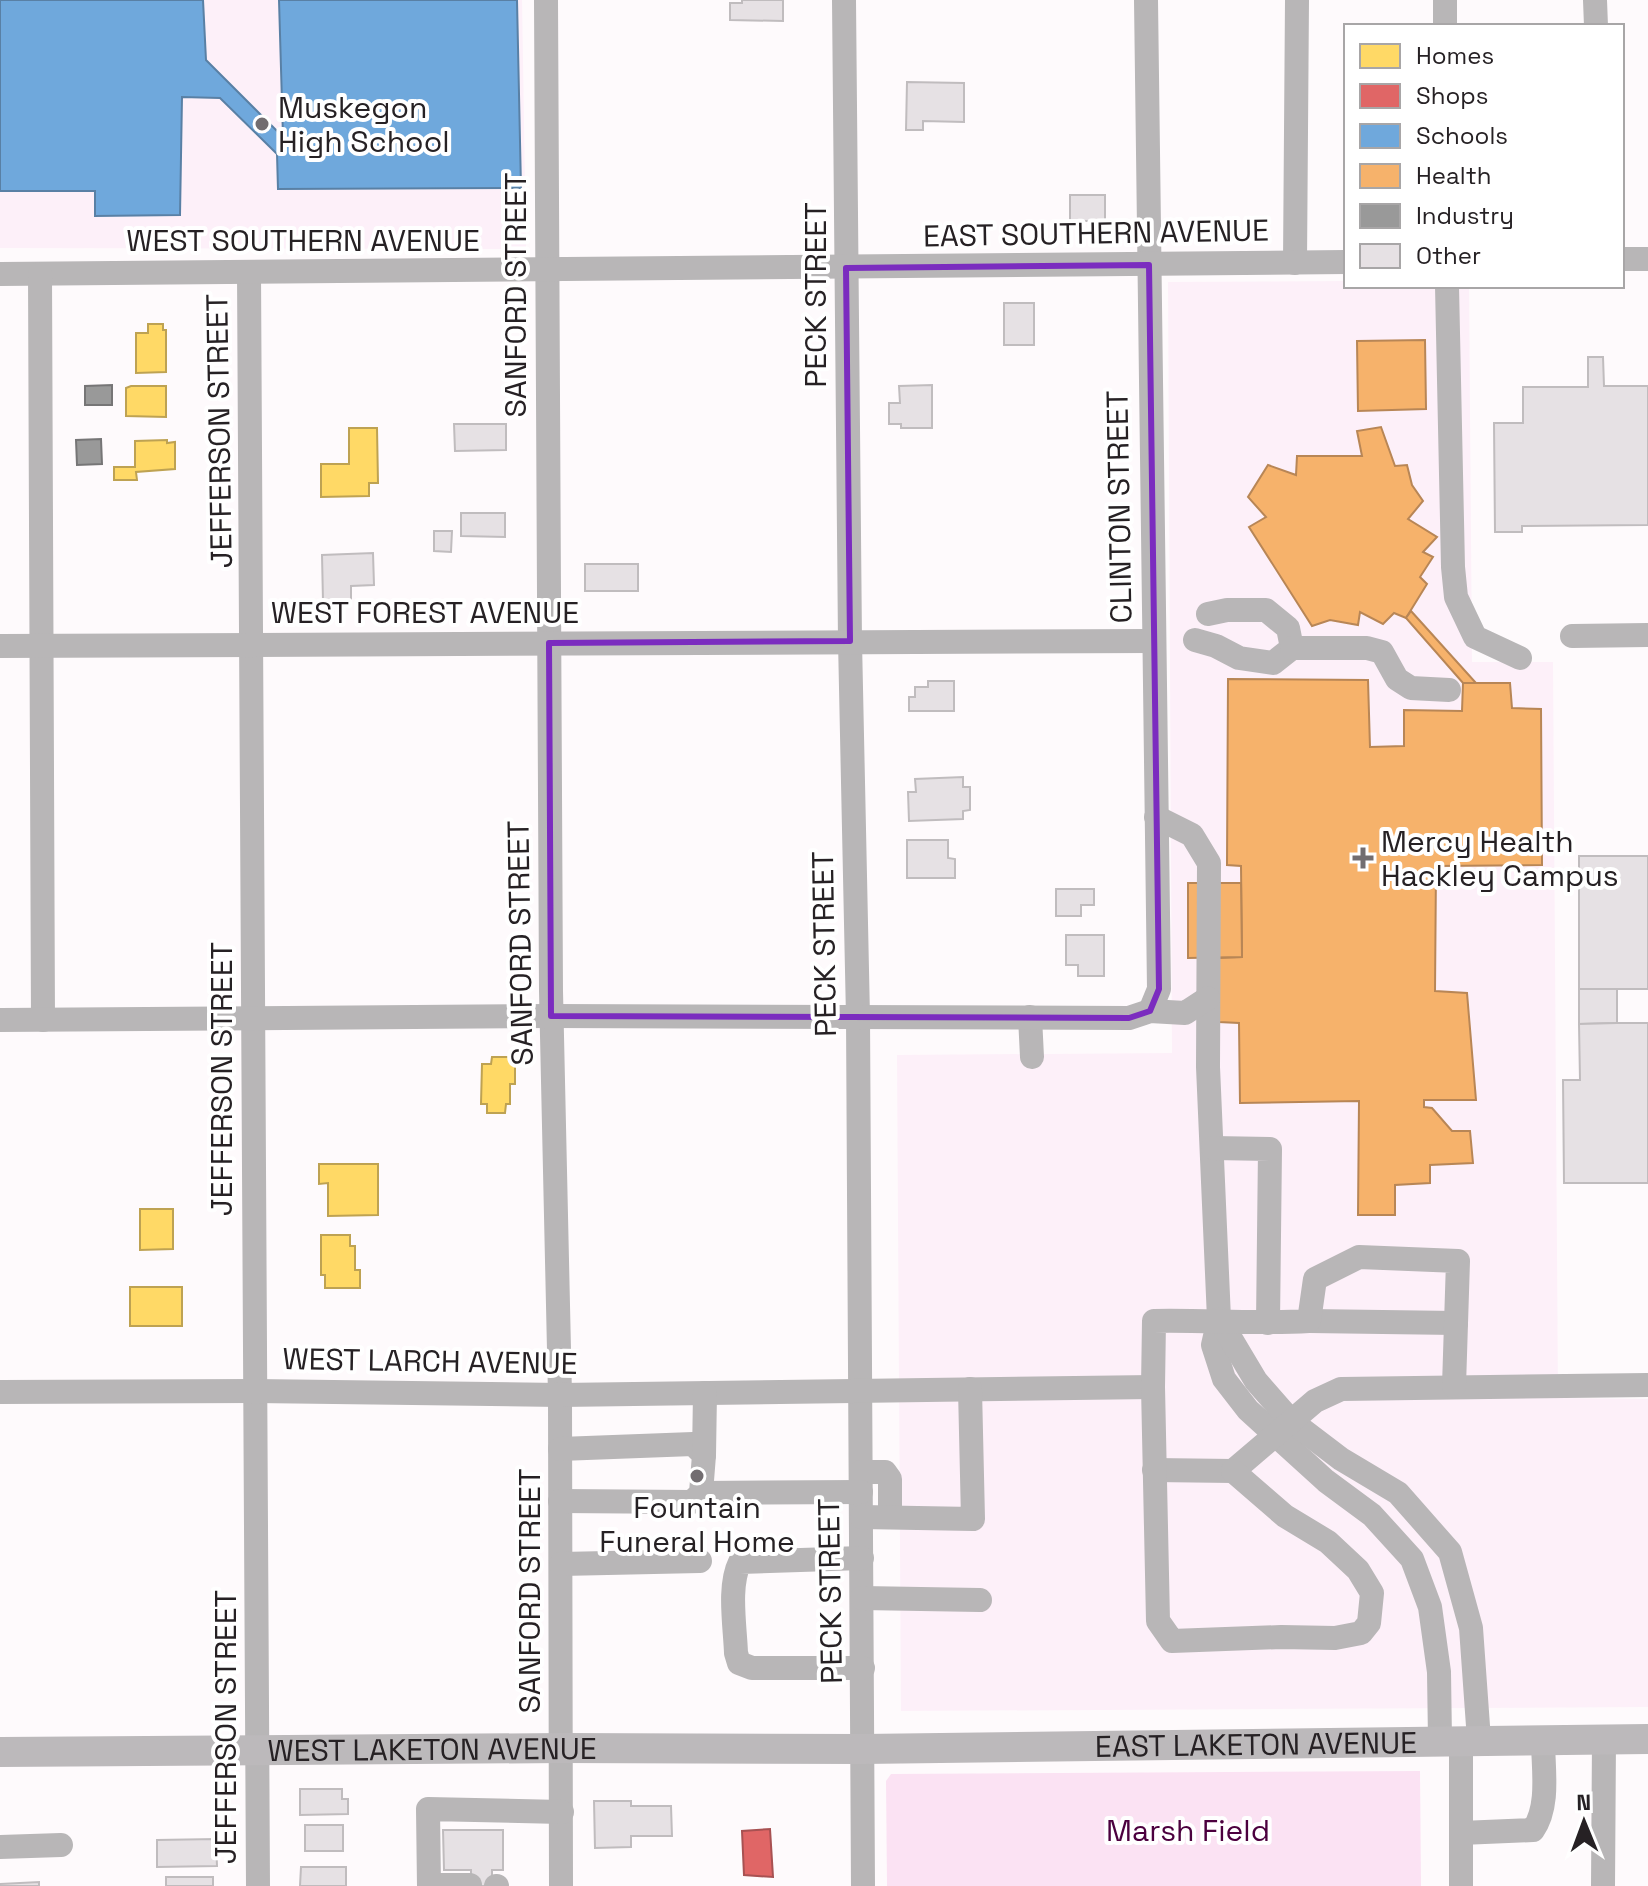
<svg xmlns="http://www.w3.org/2000/svg" width="1648" height="1886" font-family="'Space Grotesk',sans-serif">
  <rect width="100%" height="100%" fill="#fefafc"/>
  <g fill="#fdf0f9">
    <path d="M0,0H522L526,249L0,248Z"/>
    <path d="M1346,281V286H1469L1472,662H1553L1558,1398L1648,1399V1707L901,1711L897,1055L1172,1053L1168,282Z"/>
  </g>
  <path fill="#fbe2f3" d="M1420,1771L1421,1886H887L886,1781L891,1774Z"/>
  <g fill="#ffd966" stroke="#bea252" stroke-width="2">
    <path d="M148,324H163V330H166V372L136,373V333H148Z"/>
    <path d="M131,386H166V417L126,416V388Z"/>
    <path d="M349,428H377L378,483H369V496L321,497V464H349Z"/>
    <path d="M167,440V443L175,442V469L136,472L137,480H114V467H135V441Z"/>
    <path d="M492,1057H515V1084H510V1104H506L505,1113H487V1104H481L482,1064H491Z"/>
    <path d="M319,1164H378V1215L328,1216V1183L319,1184Z"/>
    <path d="M140,1209H173V1249L140,1250Z"/>
    <path d="M321,1235H350V1246H355V1270H360V1288H325V1275H321Z"/>
    <rect x="130" y="1287" width="52" height="39"/>
  </g>
  <path fill="#e06666" stroke="#a85152" stroke-width="2" d="M770,1829L773,1877L744,1875L742,1831Z"/>
  <path fill="#6fa8dc" stroke="#5980a5" stroke-width="2" d="M0,0H203L206,60L283,137L279,0H517L521,188L278,189L277,154L220,98L182,97L180,215L95,216V191H0Z"/>
  <g fill="#f6b26b" stroke="#b88656" stroke-width="2">
    <path d="M1425,340L1426,409L1358,411L1357,341Z"/>
    <path d="M1381,427L1395,466L1407,465L1412,485L1423,501L1408,519L1437,537L1423,552L1433,557L1420,577L1427,584L1406,618L1394,613L1383,624L1360,612L1358,625L1330,620L1312,626L1249,527L1266,517L1248,497L1268,465L1296,475L1297,456H1362L1357,431Z"/>
    <path d="M1411,611L1476,683H1463L1406,618Z"/>
    <path d="M1228,679L1368,680L1370,747L1404,746V710L1462,711L1463,683H1510L1512,708L1541,709L1542,865L1436,866L1435,991L1467,993L1476,1100H1424V1107L1432,1108L1452,1131H1470L1473,1163L1430,1165V1183L1395,1185V1215H1358L1359,1101L1240,1103L1239,1023L1219,1022L1218,958L1242,957L1241,866L1227,865Z"/>
    <path d="M1188,883H1241L1242,957L1188,958Z"/>
  </g>
  <g fill="#999" stroke="#767576" stroke-width="2">
    <path d="M112,385V405H85V386Z"/>
    <path d="M101,439L102,464L77,465L76,440Z"/>
  </g>
  <g fill="#e6e1e4" stroke="#c0bcbe" stroke-width="2">
    <path d="M742,0H783V21L730,20V3H742Z"/>
    <path d="M907,82L964,83V122L923,121V130H906Z"/>
    <rect x="1070" y="195" width="35" height="26"/>
    <rect x="1004" y="303" width="30" height="42"/>
    <path d="M1588,357H1603L1604,386H1648V525L1522,526V532H1495L1494,423H1523V387H1588Z"/>
    <path d="M932,385V428H901V424H889V403H900L899,386Z"/>
    <path d="M454,424H506V450L455,451Z"/>
    <path d="M461,513H505V537L461,536Z"/>
    <path d="M434,531H452L451,552L434,551Z"/>
    <path d="M373,553L374,585L351,586V601H323L322,555Z"/>
    <rect x="585" y="564" width="53" height="27"/>
    <path d="M928,681H954V711H909V697H915V687H928Z"/>
    <path d="M963,777V787H970V810L963,811V819L909,821L908,792H916L915,779Z"/>
    <path d="M907,840H948V858L955,859V878H907Z"/>
    <rect x="1579" y="856" width="69" height="133"/>
    <path d="M1056,889H1094V905H1081V916H1056Z"/>
    <path d="M1066,935H1104V976H1078V965H1066Z"/>
    <path d="M1579,989H1617V1023L1579,1024Z"/>
    <path d="M1617,1023H1648V1183H1564L1563,1080H1580L1579,1024Z"/>
    <path d="M300,1789H342V1799H348V1814L300,1815Z"/>
    <path d="M594,1801H631V1806H671L672,1836H631V1847L595,1848Z"/>
    <rect x="305" y="1825" width="38" height="26"/>
    <path d="M443,1830H503V1870H492V1886H471V1870H444Z"/>
    <path d="M216,1839L217,1866L157,1867V1840Z"/>
    <path d="M301,1867H346V1886H300Z"/>
    <rect x="166" y="1877" width="47" height="9"/>
    <path d="M39,1882V1886H0V1884Z"/>
  </g>
  <g fill="none" stroke-linecap="round" stroke-linejoin="round">
    <g stroke="#b8b6b7" stroke-width="24">
      <path d="M546,0L551,991L560,1395L561,1886"/>
      <path d="M844,0L850,641L858,1017L863,1886"/>
      <path d="M1146,0L1159,989L1150,1011"/>
      <path d="M1445,0V26"/>
      <path d="M1595,0L1596,26"/>
      <path d="M1622,259H1648"/>
      <path d="M1295,263L1297,0"/>
      <path d="M249,272L258,1886"/>
      <path d="M0,274L1346,262"/>
      <path d="M40,274L43,1020"/>
      <path d="M1447,286L1453,567L1456,597L1475,637L1520,658"/>
      <path d="M1572,636L1648,635"/>
      <path d="M1195,640L1216,646L1239,658L1273,663L1292,648L1288,628L1266,610H1227L1208,614"/>
      <path d="M0,646L1153,641"/>
      <path d="M1292,648H1367L1382,652L1397,679L1411,688L1449,690"/>
      <path d="M1156,817L1192,835L1209,863L1208,1067L1219,1319L1213,1345L1224,1379L1248,1410L1326,1481L1372,1515L1412,1559L1430,1607L1439,1672L1440,1740"/>
      <path d="M1030,1017L1032,1057"/>
      <path d="M0,1020L551,1016L1129,1018L1150,1011L1185,1013L1208,998"/>
      <path d="M1213,1148L1270,1149L1268,1323"/>
      <path d="M1219,1319L1256,1381L1291,1421L1341,1459L1398,1493L1450,1552L1471,1628L1479,1740"/>
      <path d="M1309,1321L1456,1323"/>
      <path d="M0,1392L255,1391L560,1395L1153,1387"/>
      <path d="M560,1449L693,1444L704,1455L701,1493L692,1502L560,1501"/>
      <path d="M704,1455L705,1393"/>
      <path d="M1154,1470L1233,1471L1315,1401L1341,1389L1648,1385"/>
      <path d="M1233,1471L1285,1516L1328,1542L1358,1570L1372,1593L1369,1623L1361,1633L1335,1638L1281,1637L1172,1641L1158,1621L1153,1387L1154,1321C1206,1320 1257,1324 1309,1321L1315,1279L1359,1257L1458,1261L1454,1386"/>
      <path d="M861,1472H885L890,1479V1517"/>
      <path d="M701,1493L861,1492"/>
      <path d="M862,1517L973,1519L970,1389"/>
      <path d="M862,1558L740,1562C728,1586 735,1625 736,1653L739,1663L752,1668H863"/>
      <path d="M561,1564L700,1561"/>
      <path d="M862,1598L980,1600"/>
      <path d="M1461,1833L1533,1830C1550,1806 1543,1768 1543,1740"/>
      <path d="M0,1847L61,1845"/>
      <path d="M429,1885H470"/>
      <path d="M429,1886L428,1809L562,1812"/>
      <path d="M496,1886H497"/>
      <path d="M1461,1886V1740"/>
      <path d="M1603,1886L1604,1739"/>
    </g>
    <path stroke="#bcb9bb" stroke-width="30" id="s1" d="M0,1752L562,1748L863,1749L1648,1739"/>
  </g>
  <path fill="none" stroke="#7b2cbf" stroke-width="6" stroke-linejoin="round" d="M1149,265L1159,989L1150,1011L1129,1018L551,1016L549,643L850,641L846,268Z"/>
  <g fill="#726d70" stroke="#fff" stroke-width="3">
    <circle cx="262" cy="124" r="8"/>
    <path d="M1359 846h8v8h8v8h-8v8h-8v-8h-8v-8h8z"/>
    <circle cx="697" cy="1476" r="8"/>
  </g>
  <g text-anchor="middle" dominant-baseline="central" stroke-width="8" stroke-linejoin="round" paint-order="stroke">
    <g font-size="30" fill="#262124" stroke="#fff" text-anchor="start">
      <text x="278" y="107">Muskegon<tspan x="278" dy="34">High School</tspan></text>
      <text x="1381" y="841">Mercy Health<tspan x="1381" dy="34">Hackley Campus</tspan></text>
      <text x="697" y="1507" text-anchor="middle">Fountain<tspan x="697" dy="34">Funeral Home</tspan></text>
    </g>
    <g font-size="30" fill="#262124" stroke="#fff">
      <text transform="translate(1096 233) rotate(-1)">EAST SOUTHERN AVENUE</text>
      <text x="303" y="240">WEST SOUTHERN AVENUE</text>
      <text transform="translate(515 295) rotate(-90)">SANFORD STREET</text>
      <text transform="translate(815 295) rotate(-90)">PECK STREET</text>
      <text transform="translate(219 431) rotate(-91)">JEFFERSON STREET</text>
      <text transform="translate(1119 507) rotate(-91)">CLINTON STREET</text>
      <text x="425" y="612">WEST FOREST AVENUE</text>
      <text transform="translate(520 943) rotate(-91)">SANFORD STREET</text>
      <text transform="translate(824 944) rotate(-91)">PECK STREET</text>
      <text transform="translate(221 1079) rotate(-90)">JEFFERSON STREET</text>
      <text transform="translate(430 1361) rotate(1)">WEST LARCH AVENUE</text>
      <text transform="translate(529 1591) rotate(-90)">SANFORD STREET</text>
      <text transform="translate(830 1591) rotate(-91)">PECK STREET</text>
      <text transform="translate(225 1727) rotate(-90)">JEFFERSON STREET</text>
      <text stroke="none"><textPath href="#s1" startOffset="1256">EAST LAKETON AVENUE</textPath></text>
      <text stroke="none"><textPath href="#s1" startOffset="432">WEST LAKETON AVENUE</textPath></text>
    </g>
    <g font-size="30" fill="#4c003f" stroke="#fff">
      <text x="1188" y="1830">Marsh Field</text>
    </g>
  </g>
  <rect x="1344" y="24" width="280" height="264" fill="#ffffff" stroke="#a8a6a7" stroke-width="2"/>
  <rect x="1360" y="44" width="40" height="24" fill="#ffd966" stroke="#a8a6a7" stroke-width="2"/>
  <text x="1416" y="64" font-size="24" fill="#262124">Homes</text>
  <rect x="1360" y="84" width="40" height="24" fill="#e06666" stroke="#a8a6a7" stroke-width="2"/>
  <text x="1416" y="104" font-size="24" fill="#262124">Shops</text>
  <rect x="1360" y="124" width="40" height="24" fill="#6fa8dc" stroke="#a8a6a7" stroke-width="2"/>
  <text x="1416" y="144" font-size="24" fill="#262124">Schools</text>
  <rect x="1360" y="164" width="40" height="24" fill="#f6b26b" stroke="#a8a6a7" stroke-width="2"/>
  <text x="1416" y="184" font-size="24" fill="#262124">Health</text>
  <rect x="1360" y="204" width="40" height="24" fill="#999999" stroke="#a8a6a7" stroke-width="2"/>
  <text x="1416" y="224" font-size="24" fill="#262124">Industry</text>
  <rect x="1360" y="244" width="40" height="24" fill="#e6e1e4" stroke="#a8a6a7" stroke-width="2"/>
  <text x="1416" y="264" font-size="24" fill="#262124">Other</text>
  <g transform="translate(1584 1822) rotate(359)" stroke="#ffffff" stroke-width="6" paint-order="stroke">
  <path d="M0-6L14 30L0 20L-14 30Z" fill="#262124"/>
  <text y="-12" font-size="22" font-weight="bold" text-anchor="middle" fill="#262124">N</text>
  </g>
</svg>
